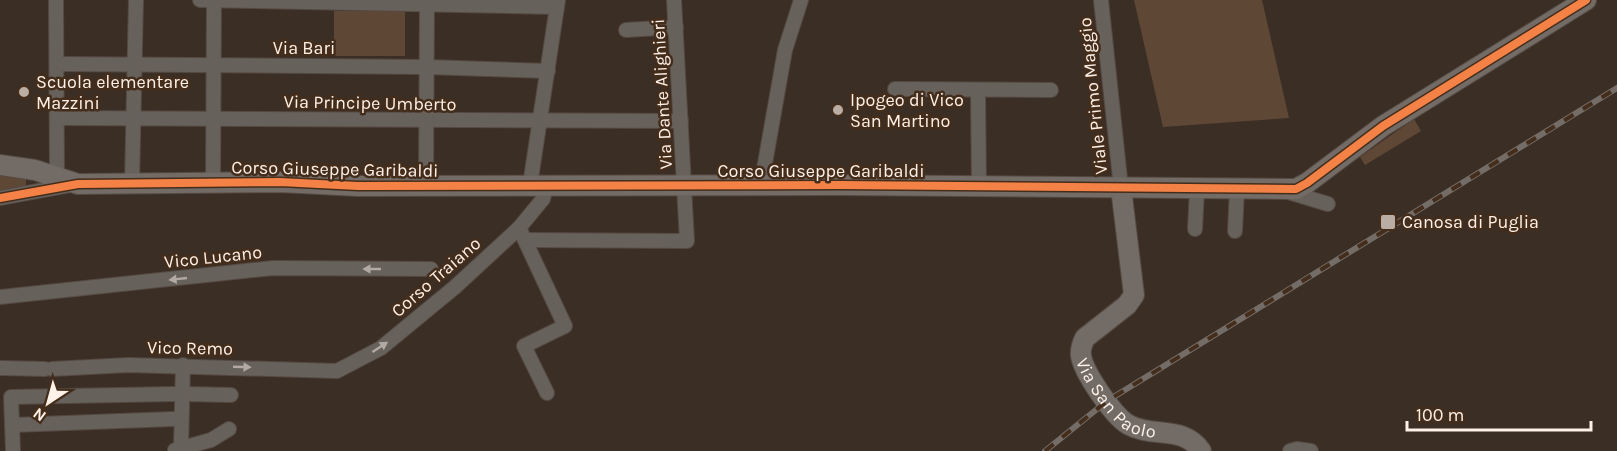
<svg xmlns="http://www.w3.org/2000/svg" width="1617" height="451" font-family="Karla,sans-serif">
  <rect width="100%" height="100%" fill="#3b2e25"/>
  <g fill="#5f4736">
    <path d="M1134,0H1262L1289,118L1163,127Z"/>
    <rect x="334" y="11" width="71" height="45"/>
    <path d="M1414,119L1421,131L1365,165L1360,157Z"/>
    <path d="M0,173L26,176V187L0,192Z"/>
  </g>
  <g fill="none" stroke-linecap="round" stroke-linejoin="round">
    <defs>
      <g id="street">
        <path d="M56,0L57,177"/>
        <path d="M200,0L557,7"/>
        <path d="M1101,0L1121,188"/>
        <path d="M626,30L676,27"/>
        <path d="M59,64L427,67L548,71"/>
        <path d="M895,89L1051,90"/>
        <path d="M978,92L979,187"/>
        <path d="M58,118L681,121"/>
        <path d="M132,183L136,0"/>
        <path d="M213,183L214,0"/>
        <path d="M426,185L427,0"/>
        <path d="M530,185L558,0"/>
        <path d="M761,186L785,50L801,0"/>
        <path d="M1285,191L1328,204"/>
        <path d="M0,198L76,184"/>
        <path d="M1195,229L1197,189"/>
        <path d="M1235,231L1237,189"/>
        <path d="M521,232L565,326L524,346L547,393"/>
        <path d="M525,240L687,241L674,0"/>
        <path d="M0,297L273,268L431,269"/>
        <path d="M0,368L45,369"/>
        <path d="M52,369L128,365L337,371L381,348L455,287L519,228L543,199L546,185"/>
        <path d="M186,394L231,395"/>
        <path d="M13,425L173,419"/>
        <path d="M181,448L183,365"/>
        <path d="M175,450L211,440L229,429"/>
        <path d="M13,451L11,397L174,394"/>
        <path d="M1290,451L1297,449L1311,451"/>
      </g>
      <g id="secondary">
        <path d="M0,165L35,170L78,184L280,182L358,186L840,185L1296,189L1307,183L1383,126L1586,0"/>
        <path id="s1" d="M1121,188L1134,295L1127,305L1085,338C1082,344 1080,349 1081,356C1084,373 1114,417 1129,425C1153,438 1184,425 1201,451"/>
      </g>
    </defs>
    <use href="#street" stroke="#554a42" stroke-width="16"/>
    <use href="#secondary" stroke="#554a42" stroke-width="22"/>
    <use href="#street" stroke="#67615c" stroke-width="14"/>
    <use href="#secondary" stroke="#726b66" stroke-width="20"/>
    <defs>
      <path id="rail" d="M1045,451L1107,401L1617,88"/>
    </defs>
    <use href="#rail" stroke="#746d67" stroke-width="6"/>
    <use href="#rail" stroke="#452d1b" stroke-width="4" stroke-dasharray="11" stroke-linecap="butt"/>
    <defs>
      <path id="cycleway" d="M0,198L78,184L280,182L358,186L840,185L1296,189L1307,183L1383,126L1586,0"/>
    </defs>
    <use href="#cycleway" stroke="#452d1b" stroke-width="11"/>
    <use href="#cycleway" stroke="#f48246" stroke-width="8"/>
  </g>
  <defs><path id="oneway-solid" d="M-6-.8H1V-3.2L6.5 0L1 3.2V.8H-6Z" transform="scale(1.5)"/></defs>
  <g fill="#b2a9a2">
    <use href="#oneway-solid" transform="translate(372 269) rotate(-180)"/>
    <use href="#oneway-solid" transform="translate(178 279) rotate(174)"/>
    <use href="#oneway-solid" transform="translate(380 347) rotate(-33)"/>
    <use href="#oneway-solid" transform="translate(242 367) rotate(2)"/>
  </g>
  <g fill="#baada4" stroke="#452d1b" stroke-width="2">
    <circle cx="24" cy="92" r="6"/>
    <circle cx="838" cy="110" r="6"/>
    <rect x="1380" y="214" width="16" height="16" rx="3"/>
  </g>
  <g text-anchor="middle" dominant-baseline="central" stroke-width="5" stroke-linejoin="round" paint-order="stroke">
    <g font-size="18" fill="#fef1e8" stroke="#452d1b">
      <text x="304" y="48">Via Bari</text>
      <text transform="translate(662 94) rotate(-93)">Via Dante Alighieri</text>
      <text transform="translate(1093 96) rotate(-96)">Viale Primo Maggio</text>
      <text transform="translate(370 103) rotate(1)">Via Principe Umberto</text>
      <text transform="translate(335 169) rotate(1)">Corso Giuseppe Garibaldi</text>
      <text x="821" y="171">Corso Giuseppe Garibaldi</text>
      <text transform="translate(213 257) rotate(-6)">Vico Lucano</text>
      <text transform="translate(436 277) rotate(-41)">Corso Traiano</text>
      <text transform="translate(190 348) rotate(1)">Vico Remo</text>
      <text stroke="none"><textPath href="#s1" startOffset="250">Via San Paolo</textPath></text>
    </g>
    <g font-size="18" fill="#fef1e8" stroke="#452d1b" text-anchor="start">
      <text x="36" y="82">Scuola elementare<tspan x="36" dy="21">Mazzini</tspan></text>
      <text x="850" y="100">Ipogeo di Vico<tspan x="850" dy="21">San Martino</tspan></text>
      <text x="1402" y="222">Canosa di Puglia</text>
    </g>
  </g>
  <g transform="translate(48 403) rotate(216)" stroke="#452d1b" stroke-width="4.5" paint-order="stroke">
  <path d="M0-4.5L10 22L0 15L-10 22Z" fill="#fef1e8"/>
  <text y="-9" font-size="16" font-weight="bold" text-anchor="middle" fill="#fef1e8">N</text>
  </g>
  <path d="M1407 421v9h184v-9" fill="none" stroke="#fef1e8" stroke-width="3"/>
  <text x="1416" y="421" font-size="18" fill="#fef1e8" stroke="#452d1b" stroke-width="4.5" paint-order="stroke">100 m</text>
</svg>
